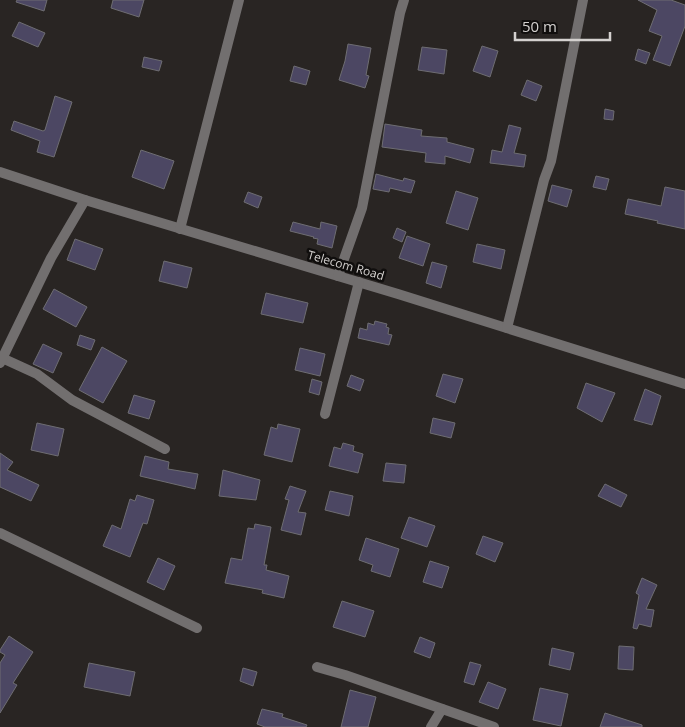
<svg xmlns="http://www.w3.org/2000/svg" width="685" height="727" font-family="'Open Sans',sans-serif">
  <rect width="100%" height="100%" fill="#292523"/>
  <g fill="#4c4763" stroke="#6e6d72">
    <path d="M17,0H47L44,11L16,2Z"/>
    <path d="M113,0H144L139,17L111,8Z"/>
    <path d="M638,0H671L685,5V26L670,66L653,60L662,36L649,31L657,10Z"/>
    <path d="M19,22L45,33L38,47L12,36Z"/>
    <path d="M348,44L371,48L366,75L369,76L365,88L339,80L345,61Z"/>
    <path d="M482,46L498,51L490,77L473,71Z"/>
    <path d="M422,47L447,50L444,74L418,70Z"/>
    <path d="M638,49L650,53L646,64L635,60Z"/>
    <path d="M144,57L162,61L159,71L142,67Z"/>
    <path d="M294,66L310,71L306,85L290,81Z"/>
    <path d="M527,80L542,86L536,101L521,95Z"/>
    <path d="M55,96L72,102L54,157L37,152L40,141L11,130L14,121L43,131L45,130Z"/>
    <path d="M605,109L614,111L613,120L604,119Z"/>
    <path d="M385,124L422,130L421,136L447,138V142L474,149L470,163L445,156V164L425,162L426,153L382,147Z"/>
    <path d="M509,125L521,128L514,153L526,155L524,167L490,163L492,150L502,152Z"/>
    <path d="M141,150L174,161L164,189L132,177Z"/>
    <path d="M376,174L403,181L404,178L415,181L411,193L390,188L389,192L373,189Z"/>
    <path d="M596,176L609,179L606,190L593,187Z"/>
    <path d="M552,185L572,190L567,207L548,201Z"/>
    <path d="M665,187L685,191V229L657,223L658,221L625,214L628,199L661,206Z"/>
    <path d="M456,191L478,198L468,230L446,223Z"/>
    <path d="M248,192L262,197L258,208L244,202Z"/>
    <path d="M293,222L320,229L321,222L337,226L332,248L317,244L318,239L313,238L314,237L290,231Z"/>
    <path d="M397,228L406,232L402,242L393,238Z"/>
    <path d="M407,236L430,244L423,266L399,258Z"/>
    <path d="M75,239L103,249L95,270L67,260Z"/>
    <path d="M477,244L505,250L501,269L473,262Z"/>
    <path d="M164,261L192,268L187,288L159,281Z"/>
    <path d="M432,262L447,266L441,288L426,283Z"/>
    <path d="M54,289L87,307L76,327L43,309Z"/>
    <path d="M266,293L308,303L303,323L261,314Z"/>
    <path d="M375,321L387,324L386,327L389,328L388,334L392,335L389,345L358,338L360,328L367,330L368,323L374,325Z"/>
    <path d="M80,335L95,340L91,350L77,345Z"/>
    <path d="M43,344L62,353L53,373L33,364Z"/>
    <path d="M102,347L127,361L103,403L79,390Z"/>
    <path d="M300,348L325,354L320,376L295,370Z"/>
    <path d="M443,374L463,379L455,403L436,396Z"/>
    <path d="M351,375L364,380L360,391L347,386Z"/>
    <path d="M312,379L322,382L319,395L309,392Z"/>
    <path d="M586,383L615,393L602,422L577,408Z"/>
    <path d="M645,389L661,396L652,425L634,420Z"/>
    <path d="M134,395L155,401L149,419L128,413Z"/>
    <path d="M433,418L455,423L451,438L430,433Z"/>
    <path d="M37,423L64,429L58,456L31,450Z"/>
    <path d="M278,424L300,429L292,462L264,455L271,427L277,429Z"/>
    <path d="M343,443L354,446L353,451L363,454L358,473L329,466L334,447L341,449Z"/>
    <path d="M0,453L13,462L7,470L39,485L31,501L0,487Z"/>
    <path d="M145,456L169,462L168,469L198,474L195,489L140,476Z"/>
    <path d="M386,463L406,465L404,483L383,481Z"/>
    <path d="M223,470L260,480L256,500L219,496Z"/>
    <path d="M605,484L627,495L621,507L598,496Z"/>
    <path d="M290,486L306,491L298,512L306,513L301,535L281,530L289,500L285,499Z"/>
    <path d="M330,491L353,496L349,516L325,510Z"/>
    <path d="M137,495L154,500L147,524L143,523L130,557L103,546L112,525L121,529L130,499L135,501Z"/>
    <path d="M409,517L435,526L427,547L401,538Z"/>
    <path d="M255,524L271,527L264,565H267L266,570L289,576L284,598L262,593L263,590L225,583L231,558L242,560L248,528L254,529Z"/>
    <path d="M483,536L503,543L495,562L476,554Z"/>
    <path d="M366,538L399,549L390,577L371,571L373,565L359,560Z"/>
    <path d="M158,558L175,566L164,590L147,582Z"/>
    <path d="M430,561L449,567L442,588L423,582Z"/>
    <path d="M642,578L657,585L646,609L654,610L651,627L639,624L637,629L633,628L639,595L636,593Z"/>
    <path d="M342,601L374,611L365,637L333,627Z"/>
    <path d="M9,636L33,652L13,683L17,685L0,713V663L5,655L0,652V650Z"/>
    <path d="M420,637L435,643L430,658L414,652Z"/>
    <path d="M619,646L634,647L633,670L618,669Z"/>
    <path d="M552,648L574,653L570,670L549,665Z"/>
    <path d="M470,662L481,665L474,685L464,682Z"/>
    <path d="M89,663L135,672L130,696L84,687Z"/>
    <path d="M243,668L257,672L253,686L240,681Z"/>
    <path d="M488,682L506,689L498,709L479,702Z"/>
    <path d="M540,688L568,694L561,726L533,720Z"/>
    <path d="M350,690L376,697L368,727H341Z"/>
    <path d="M262,709L283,714L282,717L307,725L306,727H265L257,724Z"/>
    <path d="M605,713L642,725V727H600Z"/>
  </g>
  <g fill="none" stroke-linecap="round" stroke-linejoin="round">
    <g stroke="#726f6f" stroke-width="10">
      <path d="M0,172L85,200L398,294L685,384"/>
      <path d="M180,229L239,0"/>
      <path d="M338,276L362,208L400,13L404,0"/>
      <path d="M507,328L544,180L551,161L583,0"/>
      <path d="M2,358L37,374L72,400L165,449"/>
      <path d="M0,363L51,258L85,200"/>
      <path d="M325,414L359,282"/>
      <path d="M0,533L197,628"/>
      <path d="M317,667L345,675L494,727"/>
      <path d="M431,727L442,709"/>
    </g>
  </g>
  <g text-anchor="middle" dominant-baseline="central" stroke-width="5" stroke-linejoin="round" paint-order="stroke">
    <g font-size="12" fill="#d4d1cf" stroke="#100e0d">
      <text transform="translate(346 265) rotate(16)">Telecom Road</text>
    </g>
  </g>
  <path d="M515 32v8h95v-8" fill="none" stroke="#d4d1cf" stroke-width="2.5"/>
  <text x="522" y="32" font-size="15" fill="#d4d1cf" stroke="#100e0d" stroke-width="4" paint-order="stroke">50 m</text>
</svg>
